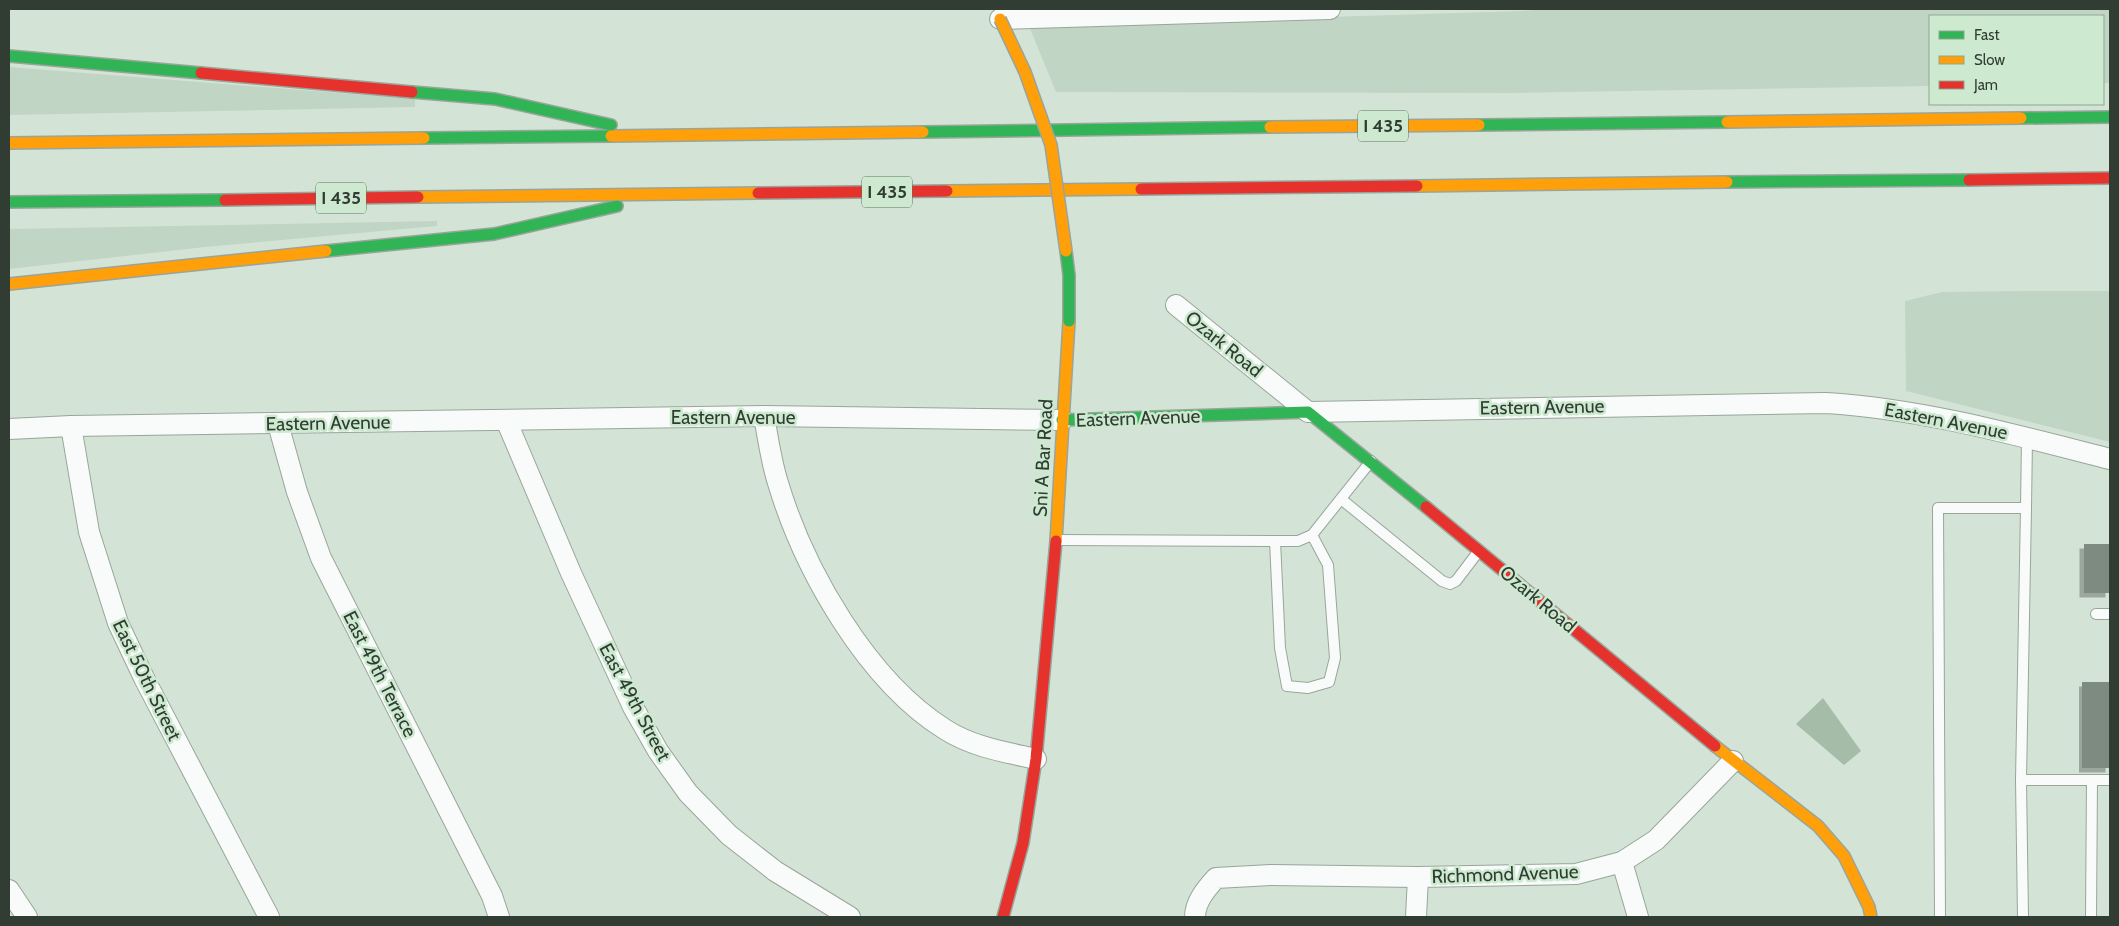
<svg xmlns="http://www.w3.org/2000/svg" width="2119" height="926" font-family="Cabin,sans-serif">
  <defs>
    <filter id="shadow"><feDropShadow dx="-4.5" dy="4.5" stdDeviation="0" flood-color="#0004"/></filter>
  </defs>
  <rect width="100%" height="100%" fill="#d3e4d6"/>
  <g fill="#c1d5c4">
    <path d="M1550,9H2110V83H2103V16H1930V86L1513,93L1056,92L1029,26L1522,11Z"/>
    <path d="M9,67L415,99V107L9,115Z"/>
    <path d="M437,221V226L205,247L9,269V229Z"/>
    <path d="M2026,291H2110V442L1906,391L1905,301L1942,292Z"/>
  </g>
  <path fill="#a5bca8" d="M1823,698L1861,751L1844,765L1796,724Z"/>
  <g fill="#7e8b81" filter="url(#shadow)">
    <rect x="2084" y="544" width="26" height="49"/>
    <rect x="2082" y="682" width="28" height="86"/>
  </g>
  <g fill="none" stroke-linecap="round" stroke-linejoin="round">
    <defs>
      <g id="lane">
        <path d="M1341,499L1442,581L1450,584L1456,581L1478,552"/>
        <path d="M2026,508L2027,438"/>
        <path d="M1057,540L1298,541L1312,535L1371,461"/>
        <path d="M1275,541L1280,648L1287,686L1308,688L1329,682L1335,658L1328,565L1312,535"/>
        <path d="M2096,614H2110"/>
        <path d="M1940,917L1938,508H2026L2021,780"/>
        <path d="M2023,917L2021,780H2110"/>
        <path d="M2091,917L2092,780"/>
      </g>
      <g id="street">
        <path d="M1000,19L1330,9"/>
        <path d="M1176,305L1308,412L1826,403C1923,409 2016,435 2110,459"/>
        <path d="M764,416C768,438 771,461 778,483C804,570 867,681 946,730C973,747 1005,752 1036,759"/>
        <path d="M506,420L571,573L633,707L658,751L688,793L729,835L775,871L850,917"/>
        <path d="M278,424L297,492L321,558L492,896L499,917"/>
        <path d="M71,426L89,532L118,623L144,678L269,917"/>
        <path d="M9,429L71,426L764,416L1062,420"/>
        <path d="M1622,862L1638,917"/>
        <path d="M9,890L27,917"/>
        <path d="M1195,917C1195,902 1206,889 1216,878L1271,875L1418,877L1576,874L1622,862L1656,840L1733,761"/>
        <path d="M1416,917L1418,877"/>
      </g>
      <g id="fast">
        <path d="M9,56L201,73"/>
        <path d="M412,92L495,99L611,125"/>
        <path d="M2021,118L2110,117"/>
        <path d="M1479,125L1727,122"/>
        <path d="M923,132L1270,127"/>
        <path d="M424,138L611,136"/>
        <path d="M1727,182L1969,180"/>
        <path d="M9,202L225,200"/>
        <path d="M326,251L494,234L617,206"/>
        <path d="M1062,420L1308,412L1426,507"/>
      </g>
      <g id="slow">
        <path d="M1727,122L2021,118"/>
        <path d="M1270,127L1479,125"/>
        <path d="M611,136L923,132"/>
        <path d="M9,143L424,138"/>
        <path d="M1417,186L1727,182"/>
        <path d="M947,191L1141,189"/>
        <path d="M418,197L758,193"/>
        <path d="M9,284L326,251"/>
        <path d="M1056,541L1069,321"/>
        <path d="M1715,746L1818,826L1844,856L1869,907L1871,917"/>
      </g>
      <g id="jam">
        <path d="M201,73L412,92"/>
        <path d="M1969,180L2110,178"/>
        <path d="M1141,189L1417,186"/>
        <path d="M758,193L947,191"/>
        <path d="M225,200L418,197"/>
        <path d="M1426,507L1715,746"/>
        <path d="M1003,917L1023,843L1036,759L1056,541"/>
      </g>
    </defs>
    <use href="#lane" stroke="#99a59b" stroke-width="12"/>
    <use href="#street" stroke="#99a59b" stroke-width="22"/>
    <use href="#fast" stroke="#99a59b" stroke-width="14"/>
    <use href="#slow" stroke="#99a59b" stroke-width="14"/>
    <use href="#jam" stroke="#99a59b" stroke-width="14"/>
    <use href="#lane" stroke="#f8fbf9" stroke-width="10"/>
    <use href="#street" stroke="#f8fbf9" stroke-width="20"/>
    <use href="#fast" stroke="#30b455" stroke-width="11"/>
    <use href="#slow" stroke="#ff9f0a" stroke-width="11"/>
    <use href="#jam" stroke="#e5322d" stroke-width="11"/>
    <defs>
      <path id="fast-bridge" d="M1066,251L1069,275V321"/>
      <path id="slow-bridge" d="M1000,19L1025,72L1051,145L1066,251"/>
    </defs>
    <use href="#fast-bridge" stroke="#99a59b" stroke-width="14" stroke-linecap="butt"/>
    <use href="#slow-bridge" stroke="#99a59b" stroke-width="14" stroke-linecap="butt"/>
    <use href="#fast-bridge" stroke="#30b455" stroke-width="11"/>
    <use href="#slow-bridge" stroke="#ff9f0a" stroke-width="11"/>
  </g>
  <g text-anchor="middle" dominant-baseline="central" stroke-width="5" stroke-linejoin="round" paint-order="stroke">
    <g fill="#cdead1" stroke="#607162" stroke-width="1">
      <rect x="1358" y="110.5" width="50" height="31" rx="4"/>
      <rect x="862" y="176.5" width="50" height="31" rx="4"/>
      <rect x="316" y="182.5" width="50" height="31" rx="4"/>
    </g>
    <g font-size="18" font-weight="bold" fill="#313d33">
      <text x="1383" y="126">I 435</text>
      <text x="887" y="192">I 435</text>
      <text x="341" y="198">I 435</text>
    </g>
    <g font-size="19" fill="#313d33" stroke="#cdead1">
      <text transform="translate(1224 344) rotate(39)">Ozark Road</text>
      <text transform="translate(1542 407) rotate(-1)">Eastern Avenue</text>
      <text x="733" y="417">Eastern Avenue</text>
      <text transform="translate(1138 418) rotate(-2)">Eastern Avenue</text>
      <text transform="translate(1946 421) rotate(11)">Eastern Avenue</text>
      <text transform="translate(328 423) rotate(-1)">Eastern Avenue</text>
      <text transform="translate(1043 458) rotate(-87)">Sni A Bar Road</text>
      <text transform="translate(1538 599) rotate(40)">Ozark Road</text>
      <text transform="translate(380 674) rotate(63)">East 49th Terrace</text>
      <text transform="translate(147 680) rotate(64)">East 50th Street</text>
      <text transform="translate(635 702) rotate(62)">East 49th Street</text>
      <text transform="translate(1505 874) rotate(-2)">Richmond Avenue</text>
    </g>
  </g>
  <rect width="2119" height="926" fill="none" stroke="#313d33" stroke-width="20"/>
  <rect x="1929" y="15" width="175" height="90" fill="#cdead1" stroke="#8fa592"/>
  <rect x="1939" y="31" width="25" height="8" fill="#30b455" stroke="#8fa592"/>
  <text x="1974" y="40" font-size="15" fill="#313d33">Fast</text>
  <rect x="1939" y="56" width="25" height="8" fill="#ff9f0a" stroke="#8fa592"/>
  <text x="1974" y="65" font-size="15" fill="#313d33">Slow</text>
  <rect x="1939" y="81" width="25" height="8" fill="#e5322d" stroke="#8fa592"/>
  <text x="1974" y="90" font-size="15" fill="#313d33">Jam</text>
</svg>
